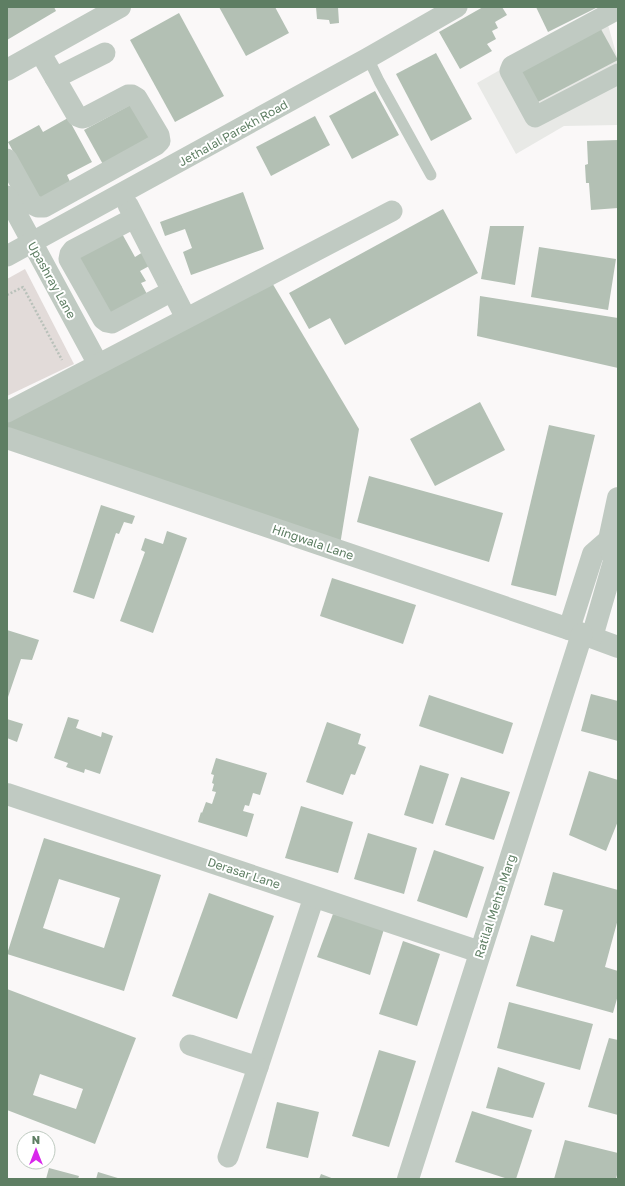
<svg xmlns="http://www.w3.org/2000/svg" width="625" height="1186" font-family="'Golos Text',sans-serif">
  <rect width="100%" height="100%" fill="#faf8f8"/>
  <path fill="#e8e9e6" d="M604,11L618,60V125L564,126L516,154L477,83Z"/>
  <path fill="#e2dbd9" d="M25,269L74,364L7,396V279Z"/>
  <g fill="#b3c0b4" fill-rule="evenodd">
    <path d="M7,7H54L56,11L7,40Z"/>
    <path d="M219,7H275L289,33L246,56Z"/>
    <path d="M316,7H338L339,23L330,24L329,20L317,19Z"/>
    <path d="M483,7H502L507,15L495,22L498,28L492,31L496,39L487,44L492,51L460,69L439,32Z"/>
    <path d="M536,7H596V8L548,32Z"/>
    <path d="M179,13L224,96L175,122L130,40Z"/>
    <path d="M597,22L618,60L534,104L518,74Z"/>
    <path d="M436,53L472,119L431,141L396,74Z"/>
    <path d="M375,91L399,135L352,159L329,116Z"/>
    <path d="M134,103L154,141L105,168L84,130Z"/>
    <path d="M315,116L330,145L271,176L256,147Z"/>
    <path d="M68,118L92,162L67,175L72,186L41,202L8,142L39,125L43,132Z"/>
    <path d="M618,140V208L591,210L589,183H586L585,165L588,164L587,141Z"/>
    <path d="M243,192L264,249L191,275L183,252L192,248L185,229L165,236L160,222Z"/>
    <path d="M443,209L478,273L345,345L330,318L309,329L289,293Z"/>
    <path d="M490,226H524L515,285L481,279Z"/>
    <path d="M120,230L135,257L143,252L151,265L140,271L146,281L141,283L148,296L107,318L73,256Z"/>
    <path d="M539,247L616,259L608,310L531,297Z"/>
    <path d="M268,276L359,429L339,551L7,438V413Z"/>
    <path d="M480,296L618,318V368L477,336Z"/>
    <path d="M480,402L505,450L435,486L410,439Z"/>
    <path d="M549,425L595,435L556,596L511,585Z"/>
    <path d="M369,476L503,513L489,562L357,522Z"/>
    <path d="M101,505L135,516L132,524L124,522L119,534L116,533L94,599L73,592Z"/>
    <path d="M167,531L187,538L153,633L120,621L145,552L141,550L145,538L163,544Z"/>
    <path d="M332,578L416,605L403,644L320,616Z"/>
    <path d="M7,630L39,640L32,660L21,659L7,700Z"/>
    <path d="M591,694L618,701V741L581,731Z"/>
    <path d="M429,695L513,723L503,754L419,726Z"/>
    <path d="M68,717L79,720L76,728L101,737L102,732L113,736L100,774L85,769L84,773L66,767L68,763L54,758Z"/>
    <path d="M7,719L23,724L17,742L7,738Z"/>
    <path d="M327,722L361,734L358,744L366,747L355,775L351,774L343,795L306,782Z"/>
    <path d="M216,758L267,773L260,795L253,793L249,806L245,805L243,811L254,814L247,837L198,822L201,812L202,813L206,802L212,804L216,792L212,791L214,784L212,783L214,775L211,774Z"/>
    <path d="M420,765L449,774L433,824L404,815Z"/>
    <path d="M589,771L618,780V821L606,851L569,835Z"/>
    <path d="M461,777L510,792L494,840L445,825Z"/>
    <path d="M301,806L353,822L338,873L285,858Z"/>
    <path d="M368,833L417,848L404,894L354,879Z"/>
    <path d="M44,838L161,875L124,991L7,954ZM59,879L120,898L104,948L43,928Z"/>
    <path d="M434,850L484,867L467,918L417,901Z"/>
    <path d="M553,872L618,890V919L605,967L618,971V995L613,1013L516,986L531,935L554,942L563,910L544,905Z"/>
    <path d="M209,893L274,916L237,1019L172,996Z"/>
    <path d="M333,914L384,929L370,975L317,957Z"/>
    <path d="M403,941L440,954L417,1026L379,1014Z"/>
    <path d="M7,989L136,1038L95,1144L7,1110ZM40,1074L83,1089L76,1109L33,1095Z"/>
    <path d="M509,1002L593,1024L580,1070L497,1048Z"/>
    <path d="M609,1038L618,1040V1115L588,1107Z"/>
    <path d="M379,1050L416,1061L389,1147L352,1136Z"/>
    <path d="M498,1067L545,1083L533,1118L486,1108Z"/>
    <path d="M277,1102L319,1112L308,1158L266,1148Z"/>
    <path d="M472,1111L532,1130L516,1179H508L455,1162Z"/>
    <path d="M565,1140L618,1153V1171L616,1179H554Z"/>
    <path d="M49,1168L79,1176L78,1179H46Z"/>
    <path d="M98,1172L121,1179H96Z"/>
    <path d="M321,1174L334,1179H319Z"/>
  </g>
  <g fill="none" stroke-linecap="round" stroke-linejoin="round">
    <path stroke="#b9c1ba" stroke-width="2.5" stroke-dasharray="2 2" stroke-linecap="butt" d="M7,295L23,287L62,360"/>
    <path stroke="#c0cac2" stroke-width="11" d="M368,58L379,81L431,175"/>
    <g stroke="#c0cac2" stroke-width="21">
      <path d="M618,9L512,66L510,71L535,117L618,74"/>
      <path d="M55,78L105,53"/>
      <path d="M7,159L32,204L38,207H44L156,145L160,141L159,135L137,98L132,95H128L86,117L82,118L77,116L40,52"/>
      <path d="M7,196L98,364"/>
      <path d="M128,205L186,318"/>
      <path d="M134,218L73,250L70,254L69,259L103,319L107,322L112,323L172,291"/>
      <path d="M7,256L368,58L457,7"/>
      <path d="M7,412L392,211"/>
      <path d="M190,1045L258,1067L314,897"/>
      <path d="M228,1157L258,1067"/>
    </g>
    <g stroke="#c0cac2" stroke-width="22">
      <path d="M7,70L120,7"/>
      <path d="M7,438L569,629L618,647"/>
      <path d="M569,629L593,554L609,540L618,498"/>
      <path d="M592,637L614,561L609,540"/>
      <path d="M7,794L480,952"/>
      <path d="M408,1179L582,634"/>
    </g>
  </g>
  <g text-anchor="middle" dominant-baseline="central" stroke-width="4" stroke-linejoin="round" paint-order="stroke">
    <g font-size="12" fill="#5e7e63" stroke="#fff">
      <text transform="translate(233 133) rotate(-29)">Jethalal Parekh Road</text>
      <text transform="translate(52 280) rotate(61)">Upashray Lane</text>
      <text transform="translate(313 542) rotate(19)">Hingwala Lane</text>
      <text transform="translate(244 873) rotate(18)">Derasar Lane</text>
      <text transform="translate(495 906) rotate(-72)">Ratilal Mehta Marg</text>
    </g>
  </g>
  <rect width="625" height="1186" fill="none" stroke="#5e7e63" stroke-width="16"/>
  <g transform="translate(36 1150)"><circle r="19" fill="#ffffff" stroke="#bfcbc1"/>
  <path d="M0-3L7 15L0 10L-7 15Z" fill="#d926ec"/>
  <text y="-6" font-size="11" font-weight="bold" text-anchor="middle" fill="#5e7e63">N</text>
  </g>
</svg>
